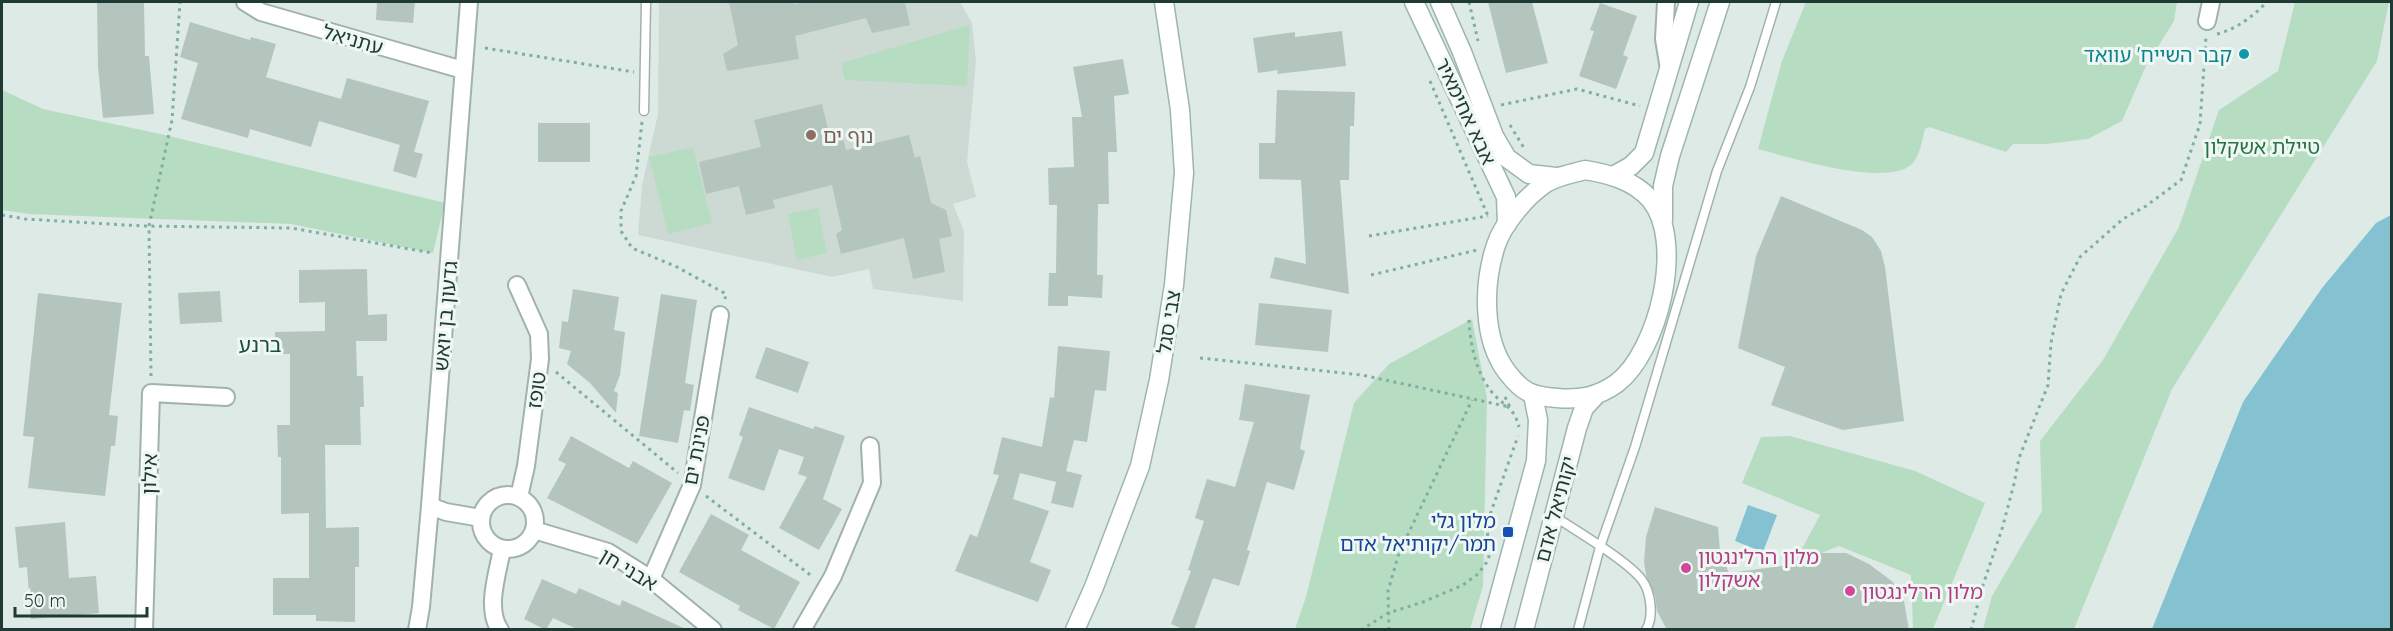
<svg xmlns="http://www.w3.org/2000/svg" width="2393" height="631" font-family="Quicksand,'Noto Sans Hebrew',sans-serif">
  <rect width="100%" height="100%" fill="#deeae5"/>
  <path fill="#cddad4" d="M659,2H960L972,23L976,61L967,162L976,197L953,204L964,231L963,301L873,289L869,269L832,277L638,235L642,185L658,114Z"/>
  <g fill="#b6dcc2">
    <path d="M1806,2H2177L2174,21L2146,66L2122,121L2088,139L2046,144H2013L2006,152L1929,127L1925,129C1922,141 1920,155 1912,164C1887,188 1789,157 1758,149L1782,61Z"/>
    <path d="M2295,2H2389L2377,61L2172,389L2074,629H1983L1992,596L2042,511L2040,441L2103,360L2179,227L2219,110L2278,71Z"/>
    <path d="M970,25L967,86L845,80L841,63Z"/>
    <path d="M2,90L43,109L165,135L445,203L433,253L291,224L29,214L2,210Z"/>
    <path d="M693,147L712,223L668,234L649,157Z"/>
    <path d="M818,208L827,253L797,260L788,214Z"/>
    <path d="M1472,319L1487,398L1483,586L1470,629H1295L1306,597L1354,403L1389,364Z"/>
    <path d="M1790,436L1915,471L1985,503L1933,629H1913L1911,575L1839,546L1794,564L1820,515L1742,483L1761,437Z"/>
  </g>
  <g fill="#84c2d1">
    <path d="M2391,215V629H2152L2243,402L2322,288L2376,223Z"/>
    <path d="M1748,505L1777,515L1763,552L1735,541Z"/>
  </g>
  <g fill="#b4c5be">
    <path d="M97,2H144L145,56H149L154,114L103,118L98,67Z"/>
    <path d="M377,2H415L413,23L376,20Z"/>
    <path d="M729,2H794L795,4L807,2H905L910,25L872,33L866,18L795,36L799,59L727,71L723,54L738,45Z"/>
    <path d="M1488,2H1532L1548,63L1506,73Z"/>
    <path d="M1600,3L1637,16L1623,55L1628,57L1616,89L1579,76L1594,31L1590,30Z"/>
    <path d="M190,22L250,40L251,37L276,44L266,77L341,99L347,78L429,101L414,152L423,154L416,178L393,171L400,145L319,121L311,147L250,129L248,138L181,119L198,63L180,57Z"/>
    <path d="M1342,31L1346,66L1277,74L1278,70L1258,73L1253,38L1295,32V37Z"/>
    <path d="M1123,59L1129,94L1114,96L1117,152H1108L1109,204H1098L1097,275H1103L1102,298L1068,296V306H1048L1049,273H1056L1057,205H1049L1048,168L1074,167L1072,117H1082L1073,67Z"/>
    <path d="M1277,90L1355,92L1354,126H1350L1349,180H1340L1349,294L1270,278L1275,257L1306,264L1301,180L1259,179V143H1275Z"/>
    <path d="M822,104L829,133L841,130L846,150L909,135L915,158L920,156L931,203L946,210L952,236L939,239L945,272L913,279L904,238L841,254L836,234L842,230L832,185L773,200L775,208L746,215L739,186L706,194L699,162L761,147L754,120Z"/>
    <rect x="538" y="123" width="52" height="39"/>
    <path d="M1781,196L1862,230L1872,237L1881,251L1885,267L1904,421L1843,430L1771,405L1785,367L1738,348L1756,256Z"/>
    <path d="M367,269L368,315L387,314V341H356L357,376H363L364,407H360L361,445H325L326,528L359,527V567H355V622L316,621V615H273V578H309V513L281,514V457H278L277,425H290V354H275V332L325,331V302L299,303V270Z"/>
    <path d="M573,289L619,297L614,330L625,332L620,375L614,391L618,393L616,413L590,383L567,364L571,351L559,348L562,321L568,322Z"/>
    <path d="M220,291L222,322L180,324L178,293Z"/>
    <path d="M38,293L122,303L109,415L118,416L115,446H111L105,496L28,488L34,437L23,436Z"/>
    <path d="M661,294L697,300L685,383L694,385L690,411L684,410L678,443L639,436Z"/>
    <path d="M1259,303L1332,310L1328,352L1255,345Z"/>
    <path d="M1058,346L1110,351L1106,391L1095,390L1087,442L1074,440L1066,471L1082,475L1073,508L1051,503L1056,482L1020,473L1013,499L1049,511L1030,562L1051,570L1038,602L955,571L970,534L977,537L999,475L993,474L1002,437L1042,447L1050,397L1054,398Z"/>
    <path d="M766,347L809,362L798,393L755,378Z"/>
    <path d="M1245,384L1310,395L1300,449L1305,451L1294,490L1267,482L1247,550L1250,551L1239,586L1213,578L1194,630H1185L1171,624L1191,571L1188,570L1204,521L1195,518L1207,479L1235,487L1254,422L1239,420Z"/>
    <path d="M749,407L813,429L815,426L845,436L823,499L842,509L819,550L779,528L807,477L798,474L804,457L779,449L764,491L728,478L743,437L739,435Z"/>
    <path d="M571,436L629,468L633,461L672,483L637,544L547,498L566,464L558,460Z"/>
    <path d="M1655,507L1718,527L1720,551L1729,573L1782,566L1817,553H1846L1869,564L1893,582L1904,601L1909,630H1667L1657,611L1655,596L1646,575L1644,562L1646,537Z"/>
    <path d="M711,514L749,535L741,550L800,582L774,629L738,610L740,606L679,572Z"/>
    <path d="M65,522L69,578L96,576L99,613L31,619L27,567L19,568L15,527Z"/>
    <path d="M542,579L576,594L579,588L620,606L622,600L688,630H579L553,618L546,630L524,619Z"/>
  </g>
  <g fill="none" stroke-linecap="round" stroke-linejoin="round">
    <defs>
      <g id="lane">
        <path d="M644,111L646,2"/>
        <path d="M1554,516C1575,530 1628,561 1642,580C1651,592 1654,617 1646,630"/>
        <path d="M1578,630L1600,547L1635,447L1717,171L1750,87L1776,2"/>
      </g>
      <g id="street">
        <path d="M245,2L261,12L463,70"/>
        <path d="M1666,2L1664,39L1669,69"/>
        <path d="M2207,21L2211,2"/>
        <path d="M517,285L539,334L540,359L526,466L519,497"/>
        <circle cx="508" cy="522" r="27"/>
        <path d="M430,506L446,512L481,518"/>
        <path d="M534,530L608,552L651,579L713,630"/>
        <path d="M651,579L692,485L720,315"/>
        <path d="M144,630L151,393L226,397"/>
        <path d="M417,630L421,607L430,506L469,2"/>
        <path d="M500,630C485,609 498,572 502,549"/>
        <path d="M802,630L833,576L872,483L870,446"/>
      </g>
      <g id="secondary">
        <path d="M1414,2L1506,197L1507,224"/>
        <path d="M1440,2L1462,52L1494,136L1507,158L1529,174L1556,177"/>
        <path d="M1585,170C1609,174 1633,180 1650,199C1686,241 1658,352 1617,383C1598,397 1579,400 1557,398C1532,396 1523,393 1507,372C1482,339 1483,284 1496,245C1503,224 1525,198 1543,185C1555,176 1571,174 1585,170Z"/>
        <path d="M1615,175L1631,166L1644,153L1689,2"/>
        <path d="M1663,220V186L1670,156L1720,2"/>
        <path d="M1075,630L1094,587L1140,466L1159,380L1174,285L1184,173L1180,110L1164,2"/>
        <path d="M1490,630L1536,461L1538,420L1533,395"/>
        <path d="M1524,630L1577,428L1584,408L1597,394"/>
      </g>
    </defs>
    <use href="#lane" stroke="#a1b2ac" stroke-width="11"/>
    <use href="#street" stroke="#a1b2ac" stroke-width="20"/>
    <use href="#secondary" stroke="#9db6ae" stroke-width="21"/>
    <g stroke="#7eafa1" stroke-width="3" stroke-dasharray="3 4.5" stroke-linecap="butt">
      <path d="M1469,2L1478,41"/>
      <path d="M2217,34C2237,29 2253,16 2267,2"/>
      <path d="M485,48L634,72"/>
      <path d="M1430,81L1488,216"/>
      <path d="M1501,105L1577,89L1640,106"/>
      <path d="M642,122L636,176L621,211V231L632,248L677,267L726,294L725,299"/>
      <path d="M1510,125L1524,148"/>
      <path d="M2,215L25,219L143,226L291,228L432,253"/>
      <path d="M1369,236L1488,216"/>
      <path d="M1371,275L1477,250"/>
      <path d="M1469,320C1470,344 1476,372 1491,391C1503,407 1513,404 1519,427"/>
      <path d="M1200,358L1362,375L1510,407L1505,397"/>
      <path d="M556,372L678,473"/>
      <path d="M151,376L149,226L172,120L180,2"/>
      <path d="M706,496L813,577"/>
      <path d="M1361,630L1388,613L1423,602L1463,585L1478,574L1489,559L1487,523L1518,436"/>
      <path d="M1389,630L1388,591L1399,553L1472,400"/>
      <path d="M1971,630L1982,588L2002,529L2014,484L2019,458L2048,385L2051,343L2061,294L2080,257L2123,219L2146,206L2181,180L2200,124L2206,37"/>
    </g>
    <use href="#lane" stroke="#fff" stroke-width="8"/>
    <use href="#street" stroke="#fff" stroke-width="16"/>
    <use href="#secondary" stroke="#fff" stroke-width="18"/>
  </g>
  <circle fill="#0f9aa8" stroke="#eff7f3" stroke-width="2" cx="2244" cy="54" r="6"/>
  <circle fill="#8d6e63" stroke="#eff7f3" stroke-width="2" cx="811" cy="135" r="6"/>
  <rect fill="#1a4fb4" stroke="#eff7f3" stroke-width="2" x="1502" y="526" width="12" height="12" rx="3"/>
  <g fill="#d1479c" stroke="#eff7f3" stroke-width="2">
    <circle cx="1686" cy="568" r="6"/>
    <circle cx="1850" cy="591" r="6"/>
  </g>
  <g text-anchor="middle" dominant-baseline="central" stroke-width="6" stroke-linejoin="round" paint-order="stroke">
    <g font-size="20" fill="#1f3a34" stroke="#eff7f3">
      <text transform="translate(353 39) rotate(16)">עתניאל</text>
      <text transform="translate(1466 111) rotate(65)">אבא אחימאיר</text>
      <text transform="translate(445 316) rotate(-85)">גדעון בן יואש</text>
      <text transform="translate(1168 322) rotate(-81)">צבי סגל</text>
      <text transform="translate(536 390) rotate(-82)">טופז</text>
      <text transform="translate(696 450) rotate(-79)">פנינת ים</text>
      <text transform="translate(149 474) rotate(-88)">אילון</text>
      <text transform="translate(1555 509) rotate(-75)">יקותיאל אדם</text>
      <text transform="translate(629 569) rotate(31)">אבני חן</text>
    </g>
    <g font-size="20" fill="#0d838f" stroke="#eff7f3" text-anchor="end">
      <text x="2232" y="54">קבר השייח' עוואד</text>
    </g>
    <g font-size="20" fill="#785e54" stroke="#eff7f3" text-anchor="start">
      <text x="823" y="135">נוף ים</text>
    </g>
    <g font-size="20" fill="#297148" stroke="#eff7f3">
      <text x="2262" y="146">טיילת אשקלון</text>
    </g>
    <g font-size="20" fill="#164399" stroke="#eff7f3" text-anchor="end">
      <text x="1496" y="520">מלון גלי<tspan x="1496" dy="23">תמר/יקותיאל אדם</tspan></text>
    </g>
    <g font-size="20" fill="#b23c85" stroke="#eff7f3" text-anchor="start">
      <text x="1698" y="556">מלון הרלינגטון<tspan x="1698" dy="23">אשקלון</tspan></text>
      <text x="1862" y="591">מלון הרלינגטון</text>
    </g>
    <g font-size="21" fill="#1b4c42" stroke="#eff7f3">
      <text x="260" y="344">ברנע</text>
    </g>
  </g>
  <rect width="2393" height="631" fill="none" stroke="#1f3a34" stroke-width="6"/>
  <path d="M15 607v9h132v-9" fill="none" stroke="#1f3a34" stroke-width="3"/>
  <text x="24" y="607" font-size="18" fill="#1f3a34" stroke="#eff7f3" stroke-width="4.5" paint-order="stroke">50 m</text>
</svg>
